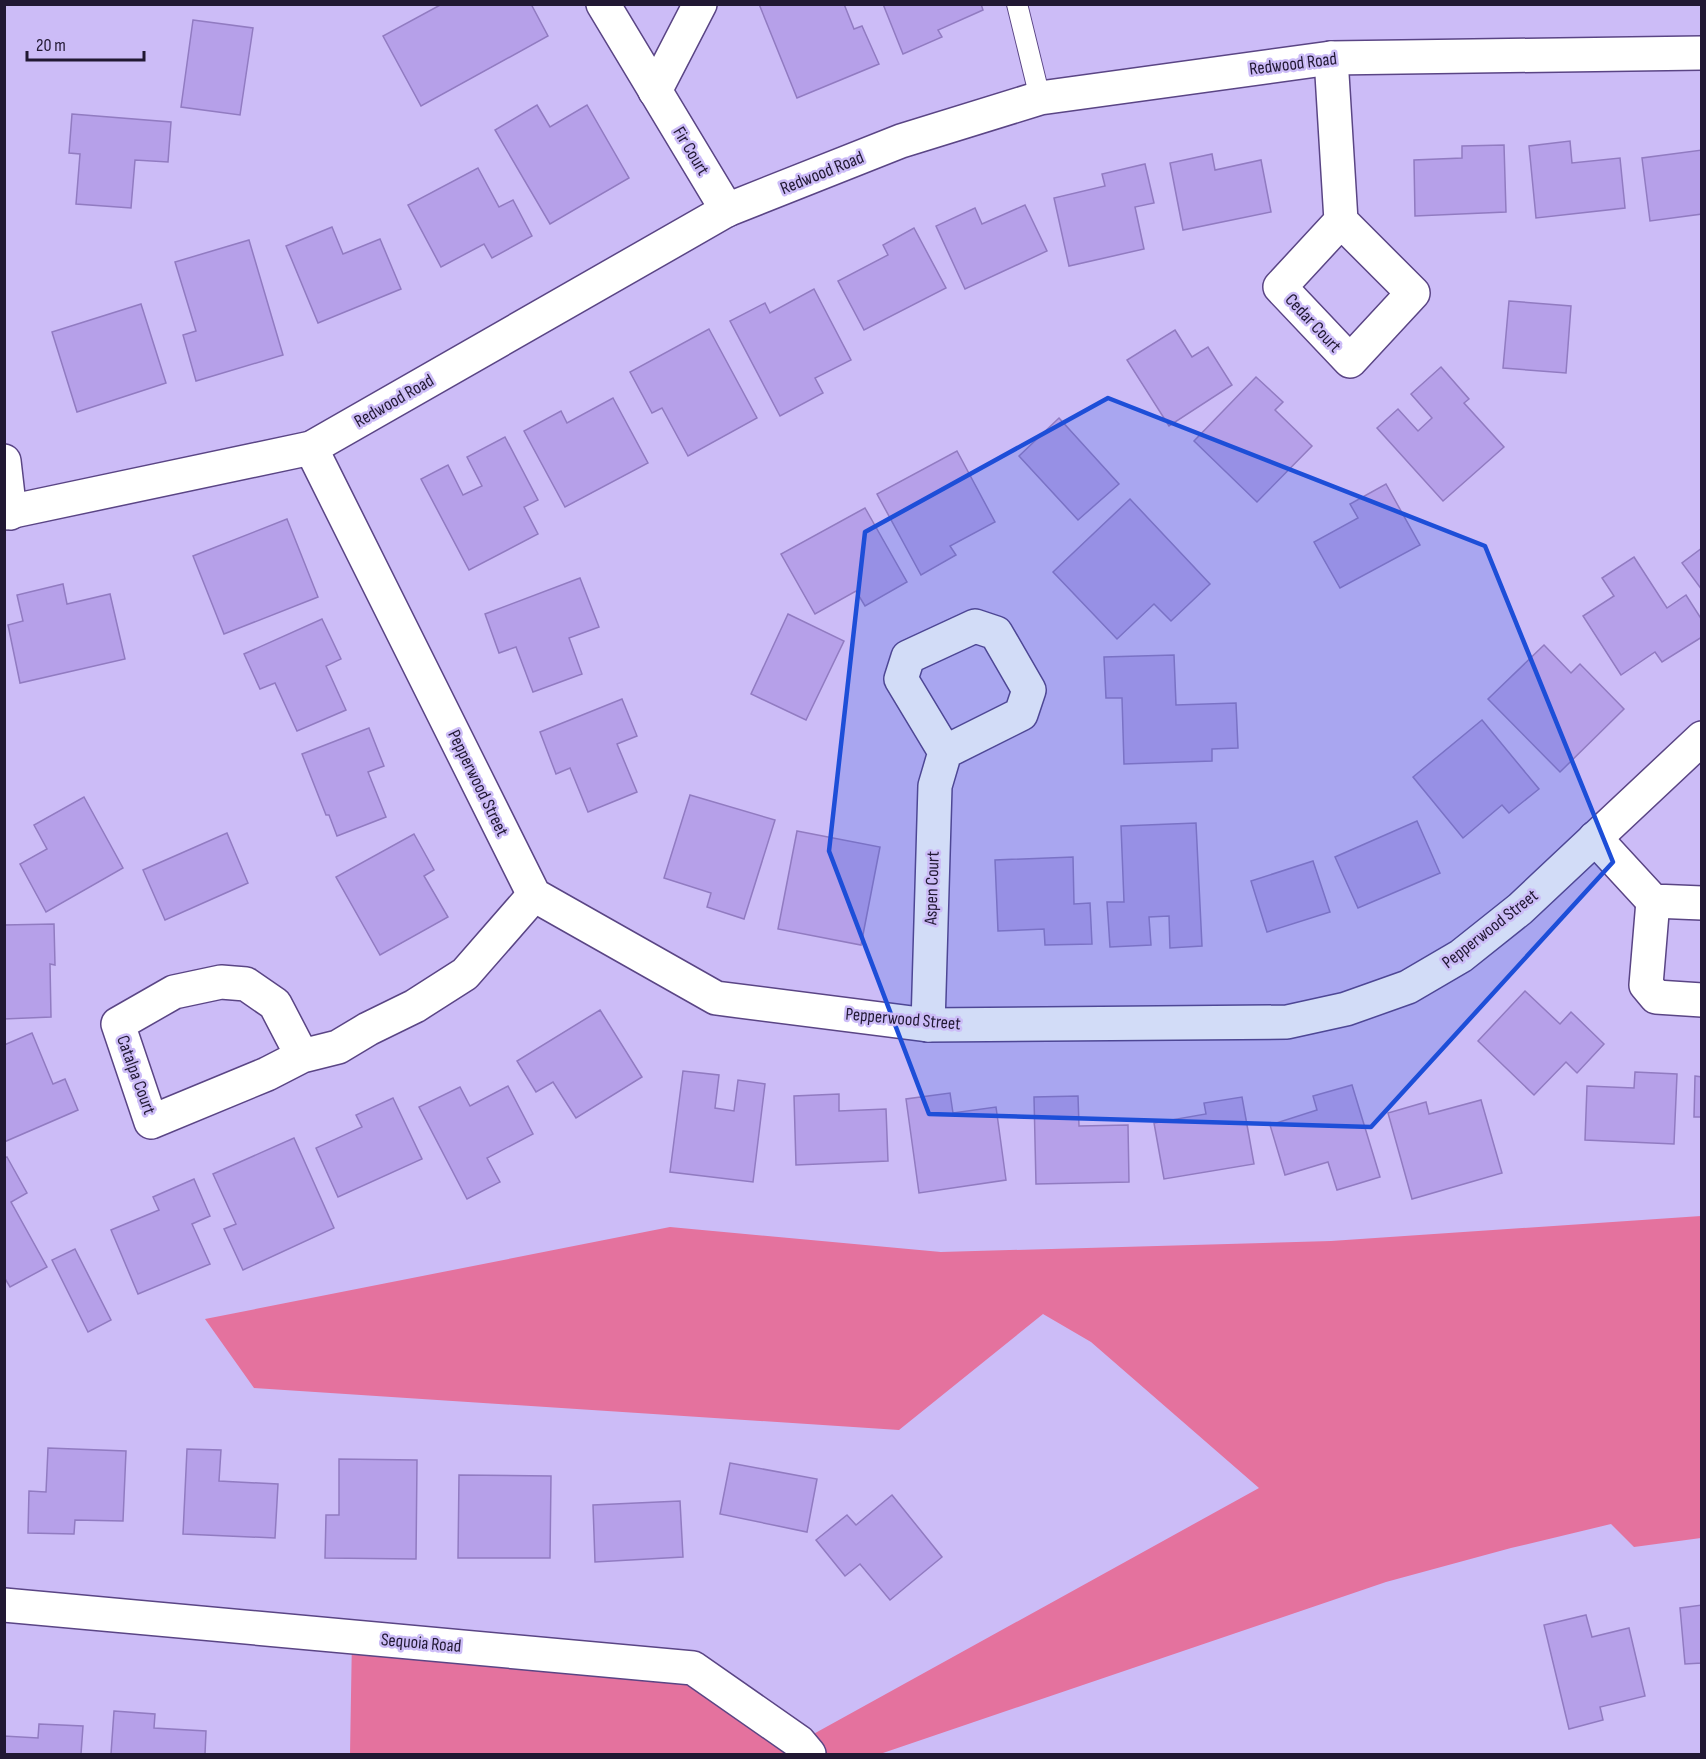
<svg xmlns="http://www.w3.org/2000/svg" width="1706" height="1759" font-family="'Sofia Sans Condensed',sans-serif">
  <rect width="100%" height="100%" fill="#ccbcf7"/>
  <path fill="#e4729e" d="M1701,1216V1538L1634,1547L1611,1524L1511,1548L1386,1582L880,1754H350L352,1637L693,1668L799,1742L1259,1488L1091,1342L1043,1314L899,1430L254,1388L205,1319L670,1227L941,1252L1331,1241Z"/>
  <g fill="#b6a0e9" stroke="#917bc1" stroke-width="1.5">
    <path d="M442,4H531L548,36L421,106L383,36Z"/>
    <path d="M759,4H844L854,29L862,26L879,64L797,98Z"/>
    <path d="M883,4H981L983,10L938,30L942,37L903,54Z"/>
    <path d="M193,20L253,28L240,115L181,107Z"/>
    <path d="M537,105L550,127L587,105L629,178L550,224L495,130Z"/>
    <path d="M72,114L171,122L168,162L135,160L131,208L76,204L80,154L69,153Z"/>
    <path d="M1570,141L1572,163L1620,158L1625,208L1536,218L1529,146Z"/>
    <path d="M1504,145L1506,212L1415,216L1414,160L1462,158V146Z"/>
    <path d="M1702,150V214L1650,221L1642,158Z"/>
    <path d="M1212,154L1215,170L1261,160L1271,212L1183,230L1170,163Z"/>
    <path d="M1145,164L1154,203L1135,207L1144,249L1069,266L1054,198L1105,186L1102,174Z"/>
    <path d="M478,168L499,207L513,200L532,236L492,258L484,244L441,267L408,205Z"/>
    <path d="M1025,205L1047,251L965,289L936,226L975,208L982,224Z"/>
    <path d="M332,227L343,254L380,239L401,289L318,323L286,246Z"/>
    <path d="M914,228L946,288L864,330L838,281L888,255L883,245Z"/>
    <path d="M249,240L283,355L196,381L183,335L196,331L175,262Z"/>
    <path d="M814,289L851,360L815,378L823,393L780,416L730,321L765,303L770,313Z"/>
    <path d="M1509,301L1571,306L1566,373L1503,368Z"/>
    <path d="M141,304L166,383L77,412L52,332Z"/>
    <path d="M709,329L757,418L688,456L662,408L652,413L630,372Z"/>
    <path d="M1175,330L1192,357L1208,347L1232,385L1169,426L1127,360Z"/>
    <path d="M1441,367L1469,399L1464,403L1504,447L1443,501L1377,428L1398,409L1418,431L1432,418L1411,394Z"/>
    <path d="M1256,377L1283,402L1275,410L1312,446L1257,502L1194,441Z"/>
    <path d="M613,398L648,463L565,507L524,431L561,411L567,423Z"/>
    <path d="M1059,418L1119,484L1078,520L1019,456Z"/>
    <path d="M505,437L538,500L524,507L538,534L469,570L421,479L448,465L463,495L482,486L467,457Z"/>
    <path d="M957,451L995,522L950,546L956,555L921,575L877,494Z"/>
    <path d="M1386,484L1420,545L1340,588L1314,542L1358,518L1350,504Z"/>
    <path d="M1130,499L1210,584L1171,621L1154,604L1117,639L1053,572Z"/>
    <path d="M865,508L907,582L865,606L856,591L815,614L781,554Z"/>
    <path d="M287,519L318,597L224,634L193,556Z"/>
    <path d="M1702,548V590L1682,563Z"/>
    <path d="M1634,557L1667,608L1686,595L1702,620V637L1662,662L1655,652L1621,675L1583,616L1614,596L1602,578Z"/>
    <path d="M580,578L599,627L569,638L582,674L533,692L516,647L499,653L485,614Z"/>
    <path d="M63,584L67,604L110,594L125,659L20,683L8,625L23,621L17,595Z"/>
    <path d="M788,614L844,641L806,720L751,694Z"/>
    <path d="M322,619L341,659L326,666L346,710L297,731L275,683L260,689L244,654Z"/>
    <path d="M1544,645L1571,673L1580,664L1624,709L1560,772L1488,699Z"/>
    <path d="M1174,655L1176,705L1236,703L1238,748L1212,749V761L1124,764L1122,698H1106L1104,657Z"/>
    <path d="M622,699L637,736L617,744L637,792L588,812L570,768L556,774L540,732Z"/>
    <path d="M1482,720L1539,789L1509,813L1502,805L1463,838L1413,777Z"/>
    <path d="M369,728L384,766L368,772L386,817L337,836L329,815H326L302,754Z"/>
    <path d="M690,795L775,820L744,919L707,907L711,893L664,878Z"/>
    <path d="M84,797L123,868L46,912L20,864L47,849L34,825Z"/>
    <path d="M1417,821L1440,873L1358,908L1335,857Z"/>
    <path d="M1196,823L1202,946L1170,948L1169,916L1149,917L1151,945L1110,947L1107,902H1124L1121,826Z"/>
    <path d="M797,831L880,847L861,945L778,929Z"/>
    <path d="M227,833L248,883L165,920L143,870Z"/>
    <path d="M414,834L434,870L424,876L448,917L380,955L336,877Z"/>
    <path d="M1073,857L1074,904L1090,903L1092,944L1045,945L1044,929L998,931L995,860Z"/>
    <path d="M1313,861L1330,912L1267,932L1251,881Z"/>
    <path d="M54,924L55,965L50,964L51,1017L4,1019V925Z"/>
    <path d="M1525,991L1560,1024L1571,1012L1604,1044L1577,1073L1566,1062L1534,1095L1478,1041Z"/>
    <path d="M600,1010L642,1077L576,1118L553,1082L536,1092L517,1061Z"/>
    <path d="M32,1033L53,1084L65,1079L78,1110L4,1142V1045Z"/>
    <path d="M683,1071L719,1075L715,1108L734,1111L738,1080L765,1084L753,1182L670,1172Z"/>
    <path d="M1635,1072L1677,1074L1674,1144L1585,1140L1587,1086L1634,1088Z"/>
    <path d="M1695,1076L1702,1077V1117H1694Z"/>
    <path d="M1352,1085L1380,1177L1337,1190L1328,1162L1285,1175L1270,1125L1317,1110L1313,1096Z"/>
    <path d="M508,1086L533,1134L487,1158L500,1182L467,1199L419,1107L460,1087L470,1106Z"/>
    <path d="M950,1093L953,1113L996,1107L1006,1180L919,1193L906,1099Z"/>
    <path d="M839,1094V1111L886,1109L888,1161L796,1165L794,1096Z"/>
    <path d="M1078,1096L1079,1126L1128,1125L1129,1182L1036,1184L1034,1097Z"/>
    <path d="M1242,1097L1254,1164L1164,1179L1154,1123L1206,1114L1204,1103Z"/>
    <path d="M393,1098L422,1159L338,1197L316,1148L362,1127L356,1115Z"/>
    <path d="M1481,1100L1502,1173L1412,1199L1388,1113L1426,1102L1429,1114Z"/>
    <path d="M294,1138L334,1228L243,1270L224,1229L236,1224L213,1174Z"/>
    <path d="M7,1157L27,1193L11,1202L47,1267L10,1287L4,1277V1158Z"/>
    <path d="M194,1179L210,1216L192,1224L210,1264L138,1294L111,1230L159,1210L153,1197Z"/>
    <path d="M75,1249L111,1320L88,1332L52,1260Z"/>
    <path d="M48,1448L126,1451L123,1521L75,1520L74,1534L28,1533L29,1491L46,1492Z"/>
    <path d="M187,1449L221,1450L219,1481L278,1484L275,1538L183,1534Z"/>
    <path d="M339,1459L417,1460L416,1559L325,1558L326,1515H339Z"/>
    <path d="M730,1463L817,1479L807,1532L720,1514Z"/>
    <path d="M459,1475L551,1476L550,1558H458Z"/>
    <path d="M892,1495L942,1557L890,1600L860,1564L845,1576L816,1540L847,1515L856,1525Z"/>
    <path d="M680,1501L683,1557L595,1562L593,1505Z"/>
    <path d="M1702,1605V1663L1685,1664L1680,1608Z"/>
    <path d="M1586,1615L1592,1637L1629,1628L1645,1696L1600,1707L1603,1720L1569,1729L1544,1625Z"/>
    <path d="M114,1711L155,1714L154,1728L206,1731L205,1754H111Z"/>
    <path d="M39,1724L83,1726L81,1754H4V1736L38,1738Z"/>
  </g>
  <g fill="none" stroke-linecap="round" stroke-linejoin="round">
    <defs>
      <path id="lane" d="M1017,4L1040,98"/>
      <g id="street">
        <path d="M603,4L727,210"/>
        <path d="M1331,58L1341,221L1280,287L1350,361L1413,293L1341,221"/>
        <path d="M655,91L700,4"/>
        <path d="M311,448L534,895L716,998L928,1025L1287,1022L1346,1009L1408,987L1461,956L1520,909L1702,738"/>
        <path d="M4,461L10,513"/>
        <path d="M1595,838L1653,901L1702,903"/>
        <path d="M1653,901L1646,985L1656,997L1702,1000"/>
        <path d="M928,1025L935,786L945,752L901,679L908,657L975,626L996,633L1029,690L1021,714L945,752"/>
        <path d="M302,1056L275,1004L246,984L221,982L174,992L118,1024L151,1122L267,1074L302,1056L338,1047L368,1029L415,1006L465,974L534,895"/>
        <path d="M4,1605L693,1668L799,1742L809,1754"/>
      </g>
      <path id="secondary" d="M4,513L311,448L727,210L901,141L1040,98L1331,58L1702,53"/>
    </defs>
    <use href="#lane" stroke="#5a4585" stroke-width="22"/>
    <use href="#street" stroke="#5a4585" stroke-width="36"/>
    <use href="#secondary" stroke="#5a4585" stroke-width="36"/>
    <use href="#lane" stroke="#fff" stroke-width="20"/>
    <use href="#street" stroke="#fff" stroke-width="33"/>
    <use href="#secondary" stroke="#fff" stroke-width="33"/>
  </g>
  <path fill="#1d4ed8" fill-opacity="0.2" stroke="#1d4ed8" stroke-width="4.5" stroke-linejoin="round" d="M1108,398L1485,546L1613,862L1371,1127L929,1114L829,851L865,532Z"/>
  <g text-anchor="middle" dominant-baseline="central" stroke-width="5" stroke-linejoin="round" paint-order="stroke">
    <g font-size="18" fill="#211833" stroke="#ccbcf7">
      <text transform="translate(1293 64) rotate(-7)">Redwood Road</text>
      <text transform="translate(691 151) rotate(59)">Fir Court</text>
      <text transform="translate(822 173) rotate(-22)">Redwood Road</text>
      <text transform="translate(1313 323) rotate(47)">Cedar Court</text>
      <text transform="translate(394 401) rotate(-30)">Redwood Road</text>
      <text transform="translate(478 783) rotate(64)">Pepperwood Street</text>
      <text transform="translate(932 888) rotate(-88)">Aspen Court</text>
      <text transform="translate(1490 929) rotate(-38)">Pepperwood Street</text>
      <text transform="translate(903 1019) rotate(5)">Pepperwood Street</text>
      <text transform="translate(136 1075) rotate(70)">Catalpa Court</text>
      <text transform="translate(421 1643) rotate(5)">Sequoia Road</text>
    </g>
  </g>
  <rect width="1706" height="1759" fill="none" stroke="#211833" stroke-width="12"/>
  <path d="M27 51v9h117v-9" fill="none" stroke="#211833" stroke-width="3"/>
  <text x="36" y="51" font-size="18" fill="#211833" stroke="#ccbcf7" stroke-width="4.5" paint-order="stroke">20 m</text>
</svg>
